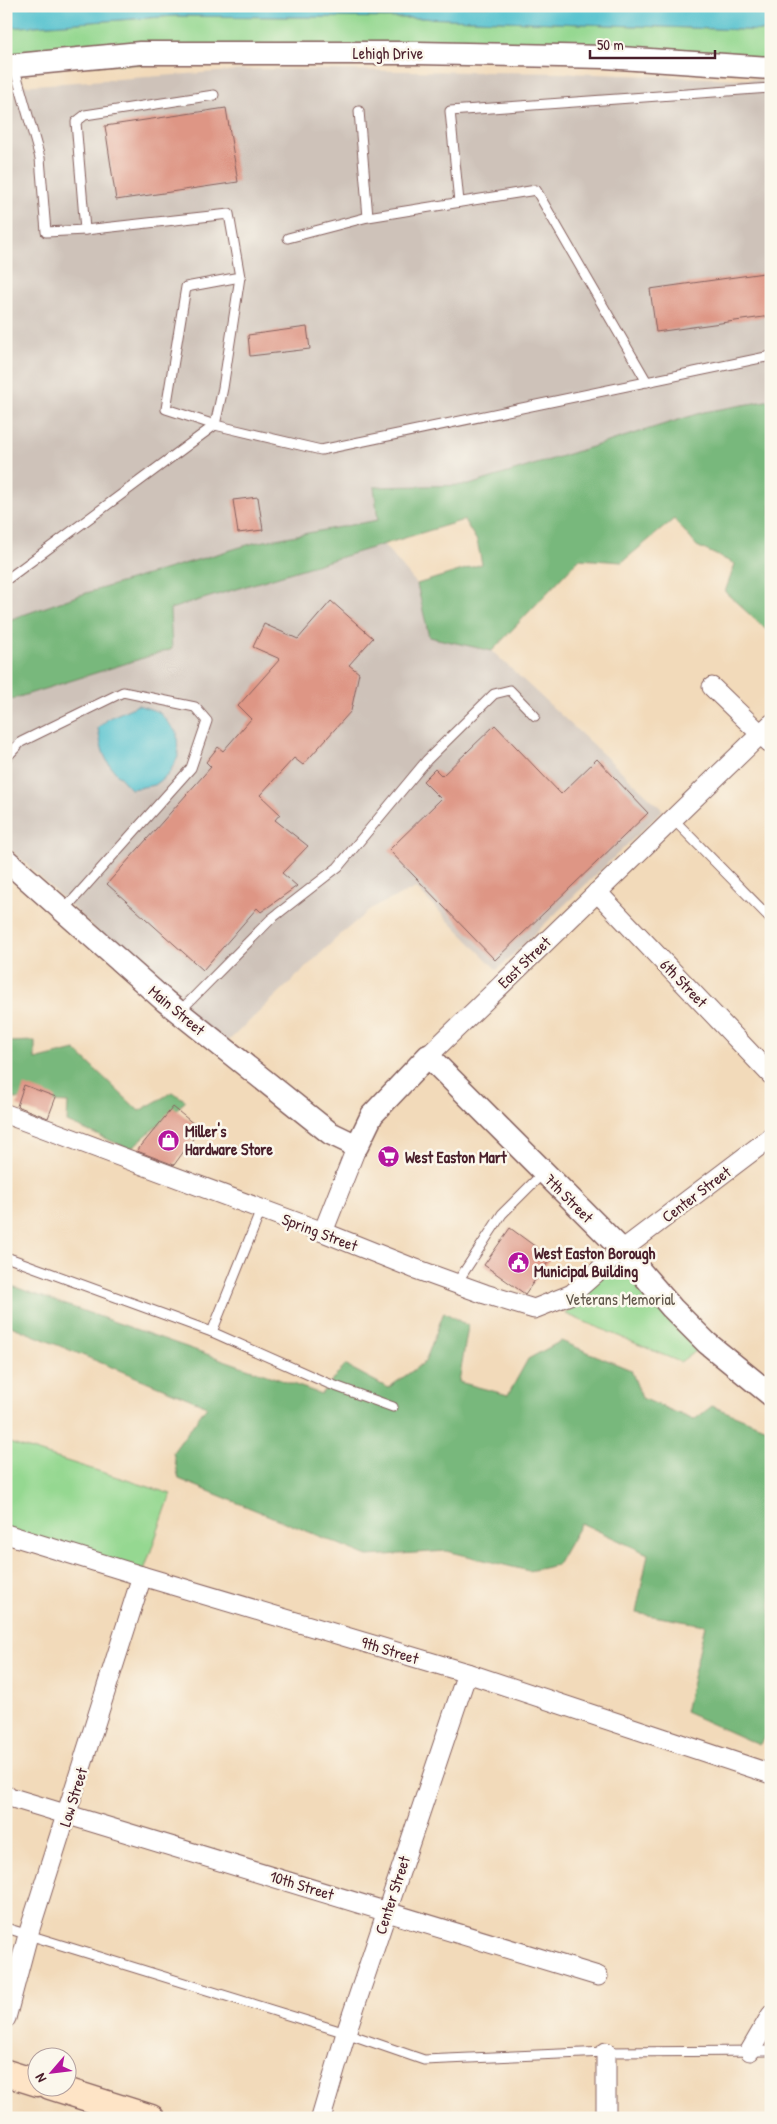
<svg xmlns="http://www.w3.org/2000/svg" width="777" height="2124" font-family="'Patrick Hand',sans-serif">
  <rect width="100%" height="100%" fill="#fbf7ec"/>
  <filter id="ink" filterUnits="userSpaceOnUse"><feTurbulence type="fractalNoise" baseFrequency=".02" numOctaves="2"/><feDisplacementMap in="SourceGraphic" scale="10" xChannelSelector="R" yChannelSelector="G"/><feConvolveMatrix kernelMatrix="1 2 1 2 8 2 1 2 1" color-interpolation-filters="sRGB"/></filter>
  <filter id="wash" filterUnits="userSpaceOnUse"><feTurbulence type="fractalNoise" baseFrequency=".0096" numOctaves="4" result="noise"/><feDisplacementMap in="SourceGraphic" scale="20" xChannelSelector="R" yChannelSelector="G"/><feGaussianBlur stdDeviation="1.12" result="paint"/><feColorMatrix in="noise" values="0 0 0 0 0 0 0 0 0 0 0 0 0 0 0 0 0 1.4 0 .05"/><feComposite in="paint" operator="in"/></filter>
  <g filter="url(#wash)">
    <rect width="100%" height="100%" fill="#f2daba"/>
    <g fill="#cec2b9">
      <path d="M258,69L567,73L771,80V400L704,412L469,485L374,487L379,520L254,543L80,595L6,621V87Z"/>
      <path d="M383,544L417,584L429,637L492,651L663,810L497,970L416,888L372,908L341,934L221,1048L6,845V701L172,649L169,609Z"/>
    </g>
    <g fill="#95d891" stroke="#707c5e">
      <path d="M175,16L422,18L771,31V68L605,57L6,66V28Z"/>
      <path d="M622,1250L707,1343L680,1362L566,1314L591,1278Z"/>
      <path d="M6,1442L171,1494L142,1576L6,1534Z"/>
    </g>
    <g fill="#78b87b" stroke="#616c53">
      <path d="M771,400V634L725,592L735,564L697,546L674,519L622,562L579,559L492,651L429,637L417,584L482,564L477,541L464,520L170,609L172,649L6,701V621L80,595L254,543L378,520L374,487L469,485L704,412Z"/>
      <path d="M35,1041V1060L75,1050L139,1111L173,1092L186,1101L130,1149L67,1122L68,1103L6,1098V1042Z"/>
      <path d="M6,1284L321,1394L345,1365L388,1388L425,1362L444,1312L468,1326L459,1382L508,1395L528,1359L561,1341L631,1370L642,1398L694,1420L712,1406L771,1430V1730L759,1745L685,1712L705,1625L636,1613L648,1554L581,1523L557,1565L529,1571L447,1551L368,1556L179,1479L173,1452L207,1406L6,1324Z"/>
    </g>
    <g fill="#56c2cf" stroke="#50707d">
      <path d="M6,6H771V31L422,18L175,16L6,28Z"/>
      <path d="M138,705L159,712L177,733L178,757L168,775L155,785L131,789C108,764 103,762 98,728L109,718Z"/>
    </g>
    <g id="blocks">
      <g fill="#de9685">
        <path d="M226,108L238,182L116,200L105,126Z"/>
        <path d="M771,272V316L656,332L650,289Z"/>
        <path d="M307,327L310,349L250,356L248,335Z"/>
        <path d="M258,497L263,530L238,533L233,500Z"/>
        <path d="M331,601L373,638L349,665L359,673L351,711L303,765L294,758L260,795L280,814L275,820L308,846L282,873L297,886L261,912L257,908L203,970L107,884L211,767L206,762L218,747L223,751L251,719L238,706L280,659L253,647L264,624L298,639Z"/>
        <path d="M495,725L561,794L597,759L648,813L495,960L389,850L441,799L423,781L435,769L442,776Z"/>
        <path d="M24,1085L56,1097L48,1118L17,1106Z"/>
        <path d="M173,1107L200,1129L174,1165L137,1151Z"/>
        <path d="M510,1228L551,1258L525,1294L484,1265Z"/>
      </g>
    </g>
  </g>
  <g filter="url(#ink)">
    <use href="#blocks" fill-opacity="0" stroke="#85605d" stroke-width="1"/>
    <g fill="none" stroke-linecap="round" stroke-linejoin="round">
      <defs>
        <g id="service">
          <path d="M14,66L40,158L46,232L85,230L76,122L85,115L214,95"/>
          <path d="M359,111L368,217L536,190L647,382"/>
          <path d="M459,202L450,111L771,88"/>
          <path d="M85,230L229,214L240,277L186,287L166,409L215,425L321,450L771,356"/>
          <path d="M288,238L368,217"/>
          <path d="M6,580L215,425L223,388L240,277"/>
          <path d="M6,758L21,742L123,692L195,707L207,721L191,768L64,910"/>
          <path d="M673,819L771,919"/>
          <path d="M179,1012L271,919L338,867L427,760L494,694L510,690L535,716"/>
          <path d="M6,1257L212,1332L327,1383L393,1407"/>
          <path d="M456,1284L502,1214L543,1173"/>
          <path d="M212,1332L261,1210"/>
          <path d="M6,1928L346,2033L424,2060L606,2052L771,2051"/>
        </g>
        <g id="minor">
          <path d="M712,687L771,744"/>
          <path d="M597,892L771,1075"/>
          <path d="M428,1056L771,724"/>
          <path d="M6,1114L323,1232L413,1268L485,1294L534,1309L572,1294L622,1250L771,1137"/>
          <path d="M323,1232L357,1146"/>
          <path d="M6,1534L142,1576L467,1673L771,1774"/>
          <path d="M6,1796L598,1976"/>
          <path d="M6,2018L28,1935L142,1576"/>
          <path d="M750,2051L771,2015"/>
          <path d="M606,2052V2118"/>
          <path d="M321,2118L346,2033L467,1673"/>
        </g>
        <g id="tertiary">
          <path d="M6,66L140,53H418L605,57L771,68"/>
          <path d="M6,860L165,1001L330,1133L357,1146L372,1115L428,1056L622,1250L672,1308L707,1343L771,1395"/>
        </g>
        <g id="secondary">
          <path d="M6,2073L38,2083"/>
          <path d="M50,2086L151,2118"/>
        </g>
      </defs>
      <use href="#service" stroke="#85605d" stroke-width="11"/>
      <use href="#minor" stroke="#85605d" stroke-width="21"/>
      <use href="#tertiary" stroke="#85605d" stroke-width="25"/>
      <use href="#secondary" stroke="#85605d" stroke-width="29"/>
      <use href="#service" stroke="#fff" stroke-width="9"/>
      <use href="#minor" stroke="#fff" stroke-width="19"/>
      <use href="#tertiary" stroke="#fff" stroke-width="22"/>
      <use href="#secondary" stroke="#fee4c6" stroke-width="26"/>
    </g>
  </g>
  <defs>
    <symbol id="shop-disc" viewBox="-11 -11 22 22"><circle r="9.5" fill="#b5179e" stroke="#fbf7ec"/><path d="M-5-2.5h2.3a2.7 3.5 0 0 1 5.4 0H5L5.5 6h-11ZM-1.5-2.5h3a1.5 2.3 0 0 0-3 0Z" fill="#fff"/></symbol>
    <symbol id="supermarket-disc" viewBox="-11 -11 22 22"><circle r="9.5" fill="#b5179e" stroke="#fbf7ec"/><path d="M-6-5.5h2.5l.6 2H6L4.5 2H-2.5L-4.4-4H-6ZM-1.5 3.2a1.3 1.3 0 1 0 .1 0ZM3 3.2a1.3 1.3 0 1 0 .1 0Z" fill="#fff"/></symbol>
    <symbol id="civic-disc" viewBox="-11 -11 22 22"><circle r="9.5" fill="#b5179e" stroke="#fbf7ec"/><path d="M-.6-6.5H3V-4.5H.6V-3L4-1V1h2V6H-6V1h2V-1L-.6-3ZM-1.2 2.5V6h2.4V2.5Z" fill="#fff"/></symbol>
  </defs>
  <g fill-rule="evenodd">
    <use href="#shop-disc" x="156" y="1128" width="25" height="25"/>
    <use href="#supermarket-disc" x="376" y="1144" width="25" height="25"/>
    <use href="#civic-disc" x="506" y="1250" width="25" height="25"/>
  </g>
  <g text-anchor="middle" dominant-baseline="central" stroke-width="5" stroke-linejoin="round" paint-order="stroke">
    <g font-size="16" fill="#4a1f2b" stroke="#fbf7ec">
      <text x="388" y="53">Lehigh Drive</text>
      <text transform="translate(524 962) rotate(-44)">East Street</text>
      <text transform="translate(684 983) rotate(46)">6th Street</text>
      <text transform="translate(177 1010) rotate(40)">Main Street</text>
      <text transform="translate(696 1194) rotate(-37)">Center Street</text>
      <text transform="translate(569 1198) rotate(45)">7th Street</text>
      <text transform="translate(320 1232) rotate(21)">Spring Street</text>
      <text transform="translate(390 1650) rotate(17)">9th Street</text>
      <text transform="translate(73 1797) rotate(-73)">Low Street</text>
      <text transform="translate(302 1885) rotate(17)">10th Street</text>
      <text transform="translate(392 1895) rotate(-72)">Center Street</text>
    </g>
    <g font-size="16" font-weight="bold" fill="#4a1f2b" stroke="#fbf7ec" text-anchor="start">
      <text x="185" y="1131">Miller's<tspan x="185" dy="18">Hardware Store</tspan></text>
      <text x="405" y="1157">West Easton Mart</text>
      <text x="534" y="1253">West Easton Borough<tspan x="534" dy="18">Municipal Building</tspan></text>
    </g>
    <g font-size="16" fill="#60564a" stroke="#fbf7ec">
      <text x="620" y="1299">Veterans Memorial</text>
    </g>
  </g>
  <rect width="777" height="2124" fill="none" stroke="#fbf7ec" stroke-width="25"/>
  <g transform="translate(52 2072) rotate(242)"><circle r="24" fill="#fbf7ec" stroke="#b4a19f"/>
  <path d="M0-4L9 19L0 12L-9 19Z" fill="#b5179e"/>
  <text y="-8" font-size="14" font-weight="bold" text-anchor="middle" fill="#4a1f2b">N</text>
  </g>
  <path d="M590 50v8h125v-8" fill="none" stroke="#4a1f2b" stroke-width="2.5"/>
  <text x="597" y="50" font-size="15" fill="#4a1f2b" stroke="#fbf7ec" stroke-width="4" paint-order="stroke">50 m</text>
</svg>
